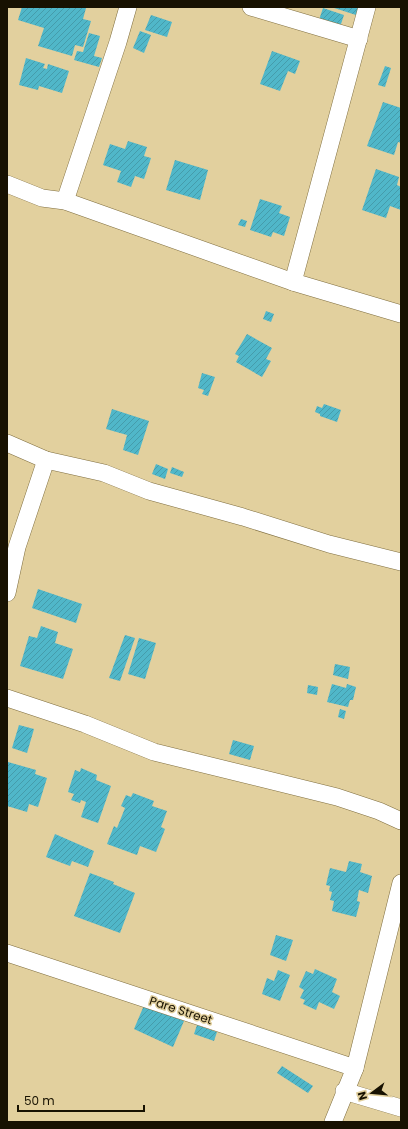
<svg xmlns="http://www.w3.org/2000/svg" width="408" height="1129" font-family="Poppins,sans-serif">
  <defs>
    <pattern id="building-hatch" width="6" height="6" patternUnits="userSpaceOnUse"><rect width="6" height="6" fill="#50b7c9"/><path d="M-1 1l2-2M0 6l6-6M5 7l2-2" fill="none" stroke="#459cab"/></pattern>
  </defs>
  <rect width="100%" height="100%" fill="#e2d09e"/>
  <g fill="url(#building-hatch)">
    <path d="M22,7L86,8L83,19L91,21L83,47L75,45L72,56L38,46L44,28L18,20Z"/>
    <path d="M331,7H359L356,15Z"/>
    <path d="M323,8L344,15L340,27L319,20Z"/>
    <path d="M151,15L172,22L167,37L145,30Z"/>
    <path d="M140,31L151,35L144,53L133,48Z"/>
    <path d="M89,33L100,36L94,56L102,58L99,67L74,60L77,51L83,52Z"/>
    <path d="M272,51L300,61L295,74L288,71L280,91L260,84Z"/>
    <path d="M26,58L45,64L43,68L47,69L48,64L69,71L62,93L39,86L38,90L19,85Z"/>
    <path d="M385,66L391,68L385,87L378,85Z"/>
    <path d="M383,102L401,108V143L398,142L394,155L367,146Z"/>
    <path d="M128,141L147,147L144,156L151,158L144,179L135,176L131,187L117,182L121,171L103,165L110,144L125,149Z"/>
    <path d="M175,160L208,170L200,200L166,190Z"/>
    <path d="M376,169L399,177L397,185L401,187V210L390,206L386,218L362,210Z"/>
    <path d="M260,199L282,206L279,213L290,217L284,236L273,232L271,237L250,230Z"/>
    <path d="M241,219L247,221L245,227L238,225Z"/>
    <path d="M266,311L274,314L271,322L263,319Z"/>
    <path d="M247,334L272,348L266,359L271,361L262,377L236,362L239,356L235,354Z"/>
    <path d="M202,373L215,377L208,396L202,394L204,390L198,388Z"/>
    <path d="M324,404L341,410L337,422L320,416V414L315,412L317,406L322,408Z"/>
    <path d="M112,409L149,421L138,455L123,450L127,435L106,429Z"/>
    <path d="M156,464L168,469L165,479L152,474Z"/>
    <path d="M172,467L184,472L182,477L170,473Z"/>
    <path d="M38,589L82,604L76,623L32,608Z"/>
    <path d="M41,626L58,632L55,643L73,649L63,679L20,666L29,636L37,638Z"/>
    <path d="M125,635L135,638L120,681L109,678Z"/>
    <path d="M139,638L156,643L145,679L128,674Z"/>
    <path d="M335,664L350,667L348,679L333,675Z"/>
    <path d="M332,684L346,688L347,684L356,687L353,700H350L348,707L327,702Z"/>
    <path d="M308,685L318,687L317,695L307,693Z"/>
    <path d="M340,709L346,711L344,719L338,717Z"/>
    <path d="M19,725L34,729L27,753L12,748Z"/>
    <path d="M233,740L254,746L250,760L229,754Z"/>
    <path d="M8,762L36,770L35,774L47,778L38,807L29,804L27,812L7,806Z"/>
    <path d="M81,768L97,775L96,780L111,786L98,823L81,817L86,802L81,800L80,803L71,800L74,794L68,792L75,770L80,772Z"/>
    <path d="M133,793L154,801L152,806L167,811L161,827L165,829L156,852L140,846L137,855L107,844L114,826L117,828L125,808L121,806L126,795L131,797Z"/>
    <path d="M55,834L94,851L88,867L72,861L70,866L46,857Z"/>
    <path d="M349,861L362,864L360,872L372,876L368,893L359,890L357,901L360,902L356,917L332,911L334,901L330,900L332,892L329,891L330,886L326,885L330,868L346,872Z"/>
    <path d="M90,873L114,882L113,884L135,893L120,933L74,916Z"/>
    <path d="M276,935L293,940L286,961L270,955Z"/>
    <path d="M315,969L337,979L332,992L340,996L334,1009L319,1002L316,1010L303,1004L305,1000L300,998L304,990L299,987L306,971L313,974Z"/>
    <path d="M278,970L290,975L280,1001L262,994L267,978L274,981Z"/>
    <path d="M145,1003L184,1021L173,1047L134,1029Z"/>
    <path d="M197,1025L217,1032L214,1041L194,1034Z"/>
    <path d="M282,1066L313,1086L308,1093L277,1073Z"/>
  </g>
  <g fill="none" stroke-linecap="round" stroke-linejoin="round">
    <defs>
      <g id="minor">
        <path d="M251,7L359,39"/>
        <path d="M7,184L42,198L65,201L293,282L401,314"/>
        <path d="M65,201L118,42L128,7"/>
        <path d="M293,282L367,7"/>
        <path d="M7,443L46,460L104,473L149,491L243,517L329,544L401,562"/>
        <path d="M7,593L17,547L46,460"/>
        <path d="M7,698L85,724L154,752L337,797L379,811L401,821"/>
        <path d="M7,953L355,1068"/>
        <path d="M344,1091L401,1108"/>
        <path d="M333,1122L355,1068L401,883"/>
      </g>
    </defs>
    <use href="#minor" stroke="#806f40" stroke-width="18"/>
    <use href="#minor" stroke="#fff" stroke-width="17"/>
  </g>
  <g text-anchor="middle" dominant-baseline="central" stroke-width="3" stroke-linejoin="round" paint-order="stroke">
    <g font-size="12" fill="#171101" stroke="#e2d09e">
      <text transform="translate(181 1010) rotate(18)">Pare Street</text>
    </g>
  </g>
  <rect width="408" height="1129" fill="none" stroke="#171101" stroke-width="16"/>
  <g transform="translate(372 1093) rotate(254)" stroke="#e2d09e" stroke-width="3" paint-order="stroke">
  <path d="M0-3L7 15L0 10L-7 15Z" fill="#171101"/>
  <text y="-6" font-size="11" font-weight="bold" text-anchor="middle" fill="#171101">N</text>
  </g>
  <path d="M18 1105v6h126v-6" fill="none" stroke="#171101" stroke-width="2"/>
  <text x="24" y="1105" font-size="12" fill="#171101" stroke="#e2d09e" stroke-width="3" paint-order="stroke">50 m</text>
</svg>
